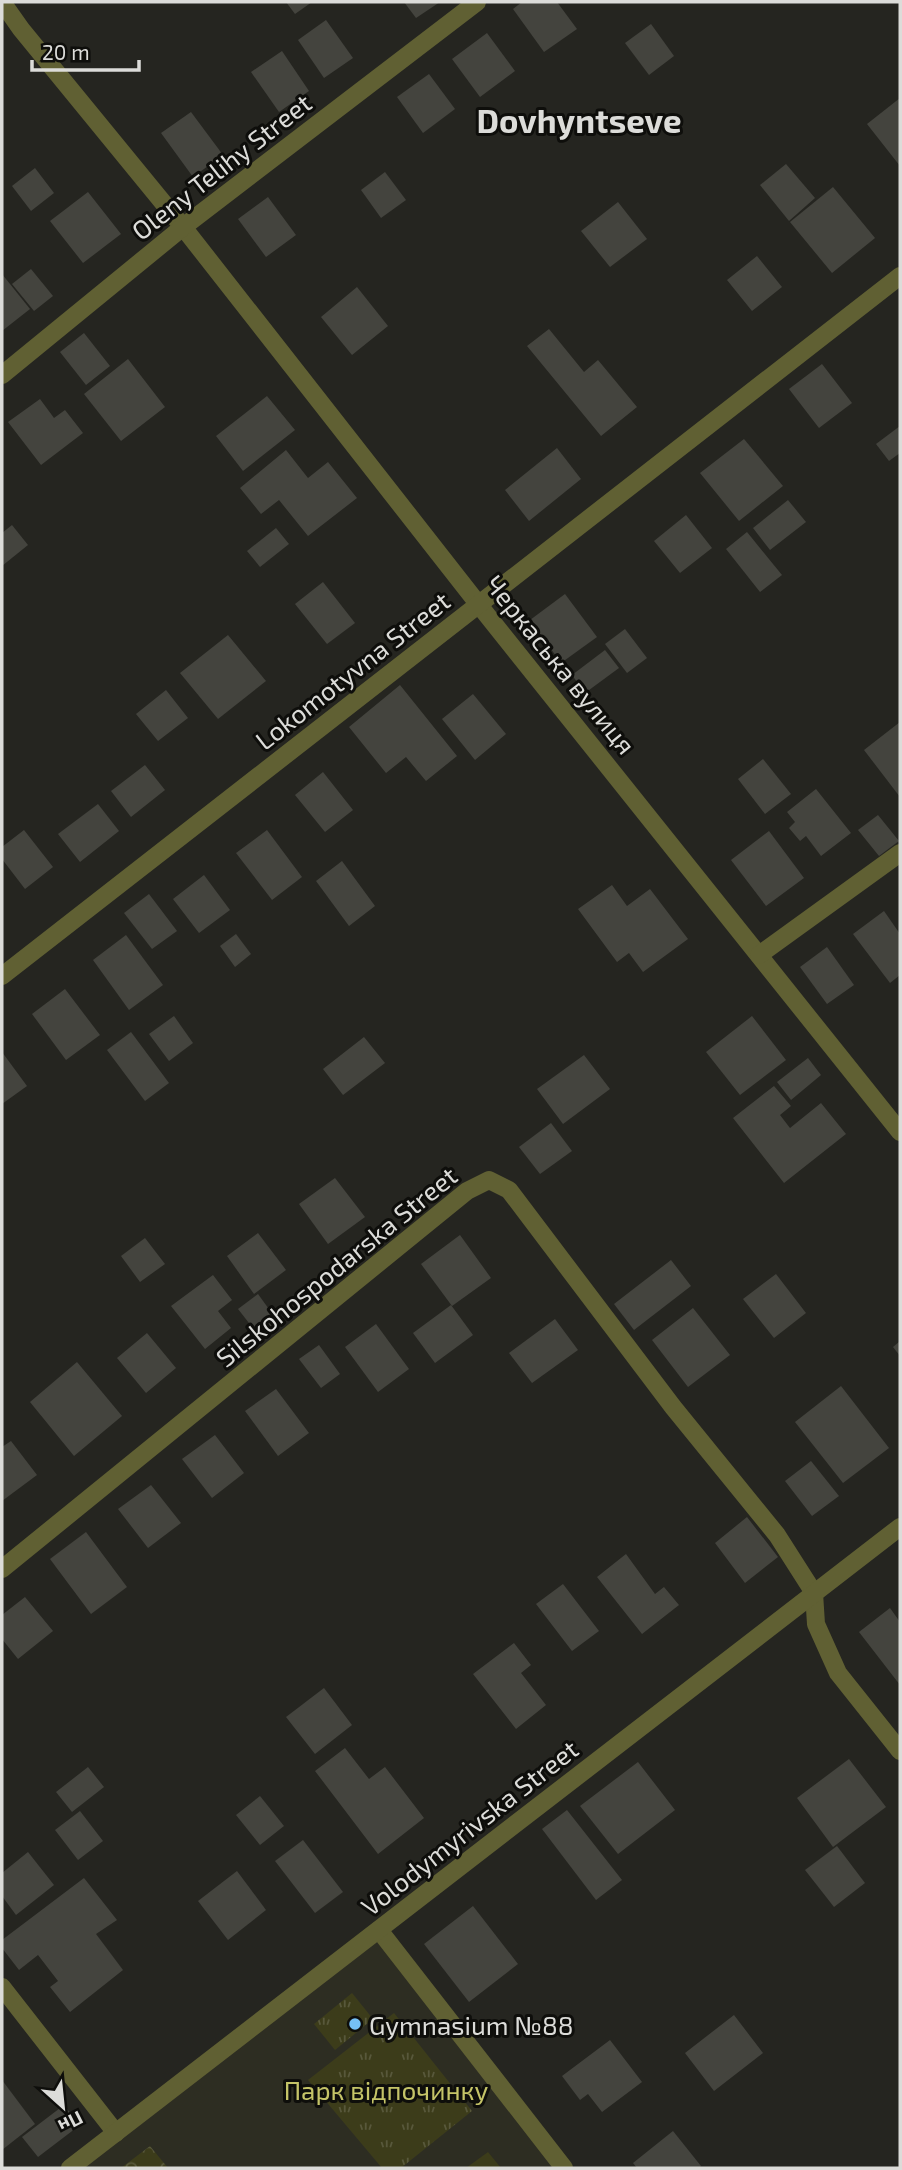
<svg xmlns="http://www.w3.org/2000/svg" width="902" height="2170" font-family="'Exo 2',sans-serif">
  <defs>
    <pattern id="grass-tufts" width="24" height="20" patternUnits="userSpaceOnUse" patternTransform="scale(1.75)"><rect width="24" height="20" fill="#3c3c1a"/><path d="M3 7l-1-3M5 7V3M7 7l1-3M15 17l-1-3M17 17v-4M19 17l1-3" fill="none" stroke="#58583b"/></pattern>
    <pattern id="forest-crowns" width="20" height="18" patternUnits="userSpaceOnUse" patternTransform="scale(1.75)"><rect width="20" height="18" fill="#3c3c1a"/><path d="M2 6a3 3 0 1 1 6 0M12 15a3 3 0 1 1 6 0" fill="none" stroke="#58583b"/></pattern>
  </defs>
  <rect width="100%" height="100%" fill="#252520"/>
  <path fill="#2d2d22" d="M379,1930L564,2168H70Z"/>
  <g fill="url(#grass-tufts)">
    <path d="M352,1993L373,2019L335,2050L314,2024Z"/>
    <path d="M394,2013L472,2111L401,2168H382L308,2080Z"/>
  </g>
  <path fill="url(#forest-crowns)" d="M150,2146L168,2168H121Z"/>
  <path fill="#3c3c1a" d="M488,2152L501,2168H466Z"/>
  <g fill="#44443e">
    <path d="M286,2H312L295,14Z"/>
    <path d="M404,2H440L416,18Z"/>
    <path d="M522,2H557L577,29L544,52L513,9Z"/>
    <path d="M326,20L353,58L324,78L298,40Z"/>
    <path d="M651,24L674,56L649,75L625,43Z"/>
    <path d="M487,33L515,71L480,97L452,59Z"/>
    <path d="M282,51L309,91L279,112L251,72Z"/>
    <path d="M429,74L455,109L423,133L397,97Z"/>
    <path d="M900,98V166L867,124Z"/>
    <path d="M191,112L223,155L193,177L161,133Z"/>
    <path d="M786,164L815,198L789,221L760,185Z"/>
    <path d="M35,168L54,193L31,211L12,186Z"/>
    <path d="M385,172L406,200L381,218L361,190Z"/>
    <path d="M833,187L875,238L832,273L790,222Z"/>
    <path d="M88,192L121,234L83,263L50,221Z"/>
    <path d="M268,197L296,235L266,257L238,219Z"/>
    <path d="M618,202L647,239L610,267L581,231Z"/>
    <path d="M757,256L782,287L752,311L727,280Z"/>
    <path d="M31,269L53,296L34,311L12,284Z"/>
    <path d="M2,274L30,309L2,331Z"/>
    <path d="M357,287L388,326L352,355L321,317Z"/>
    <path d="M549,329L584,372L598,360L637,407L601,436L527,346Z"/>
    <path d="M84,333L110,366L86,385L60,352Z"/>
    <path d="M128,359L165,407L121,441L84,394Z"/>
    <path d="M822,364L852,403L819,428L789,389Z"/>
    <path d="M267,396L295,430L243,471L216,436Z"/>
    <path d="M40,399L54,418L65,410L83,433L41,465L8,422Z"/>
    <path d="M900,426V453L889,461L876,444Z"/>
    <path d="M744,439L783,486L739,521L700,473Z"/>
    <path d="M557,448L581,479L529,521L505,490Z"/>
    <path d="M286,450L308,478L328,462L357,498L308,536L279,500L261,514L240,488Z"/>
    <path d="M788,500L806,522L770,550L753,528Z"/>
    <path d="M686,515L712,548L680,573L654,541Z"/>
    <path d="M12,525L28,545L2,566V533Z"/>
    <path d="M276,528L289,544L260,567L247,551Z"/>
    <path d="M747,532L782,575L760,592L726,549Z"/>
    <path d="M323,582L355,623L327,644L295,604Z"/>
    <path d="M565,594L597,637L561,663L530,620Z"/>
    <path d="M625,629L647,658L627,673L605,644Z"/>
    <path d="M228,635L266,681L218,719L180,673Z"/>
    <path d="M605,650L619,668L585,693L572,675Z"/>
    <path d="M400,685L457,756L426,781L406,757L386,773L349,727Z"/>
    <path d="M166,690L188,718L158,741L136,714Z"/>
    <path d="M473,694L506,734L475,760L442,719Z"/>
    <path d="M900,722V797L864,750Z"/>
    <path d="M763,759L791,794L765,814L738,779Z"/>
    <path d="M145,765L165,790L131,817L111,791Z"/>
    <path d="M323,772L353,810L325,832L295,795Z"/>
    <path d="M816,789L851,833L821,856L806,836L800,841L789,828L795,822L787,812Z"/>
    <path d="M98,804L119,831L80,862L58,834Z"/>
    <path d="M878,815L899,841L879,856L858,830Z"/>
    <path d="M24,830L53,867L25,889L2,859V847Z"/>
    <path d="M267,830L302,877L272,900L236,853Z"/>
    <path d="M769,831L804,878L766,906L731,860Z"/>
    <path d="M342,861L375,906L349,926L316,881Z"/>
    <path d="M204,875L230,910L199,933L173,899Z"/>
    <path d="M612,885L627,906L650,889L688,939L643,972L629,953L617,962L578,909Z"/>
    <path d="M149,894L177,931L152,949L124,913Z"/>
    <path d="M884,911L900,934V975L890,983L853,934Z"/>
    <path d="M236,934L251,954L235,967L220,946Z"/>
    <path d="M126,935L163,985L129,1010L93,960Z"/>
    <path d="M827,947L854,985L827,1004L800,967Z"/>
    <path d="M65,989L100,1035L66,1060L32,1014Z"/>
    <path d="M174,1016L193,1043L169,1061L149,1034Z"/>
    <path d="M752,1016L786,1060L740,1095L706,1052Z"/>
    <path d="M131,1032L169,1083L145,1101L107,1050Z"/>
    <path d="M364,1037L385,1063L343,1095L323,1069Z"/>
    <path d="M2,1052L27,1086L2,1104Z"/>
    <path d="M584,1055L610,1089L563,1124L537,1089Z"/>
    <path d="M808,1058L821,1075L791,1100L777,1082Z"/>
    <path d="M774,1086L791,1106L780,1115L790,1128L821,1103L846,1134L784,1183L733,1118Z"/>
    <path d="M551,1123L572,1151L540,1174L519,1147Z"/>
    <path d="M335,1178L365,1217L328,1244L299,1204Z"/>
    <path d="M258,1233L286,1270L254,1294L227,1256Z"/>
    <path d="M460,1235L491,1278L452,1306L421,1264Z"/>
    <path d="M145,1238L165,1264L140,1282L121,1256Z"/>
    <path d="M671,1260L691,1286L634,1330L614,1304Z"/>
    <path d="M776,1274L806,1313L774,1338L743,1299Z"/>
    <path d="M213,1275L232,1300L218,1311L231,1328L205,1349L171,1306Z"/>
    <path d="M258,1294L279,1323L260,1337L238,1309Z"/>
    <path d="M451,1305L473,1335L435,1363L413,1333Z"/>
    <path d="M693,1308L730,1355L688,1387L652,1340Z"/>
    <path d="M555,1319L578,1350L532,1383L509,1353Z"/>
    <path d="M376,1324L409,1369L378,1392L345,1347Z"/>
    <path d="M147,1333L176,1368L146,1393L117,1358Z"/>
    <path d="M900,1341V1356L893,1347Z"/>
    <path d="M319,1345L340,1374L321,1388L299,1359Z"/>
    <path d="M77,1362L122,1416L74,1456L30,1402Z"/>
    <path d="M841,1386L889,1448L843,1483L795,1422Z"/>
    <path d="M276,1389L309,1433L278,1456L245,1411Z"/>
    <path d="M215,1435L244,1473L212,1498L182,1459Z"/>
    <path d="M11,1441L37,1475L2,1501V1447Z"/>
    <path d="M811,1461L839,1496L812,1516L785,1481Z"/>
    <path d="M151,1485L181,1523L148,1548L118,1509Z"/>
    <path d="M747,1517L778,1557L745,1583L715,1543Z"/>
    <path d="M86,1532L127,1587L91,1614L50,1559Z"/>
    <path d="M626,1554L655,1594L664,1587L679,1605L642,1634L597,1577Z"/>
    <path d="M563,1584L599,1631L572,1651L536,1604Z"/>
    <path d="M25,1597L53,1631L18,1659L2,1639V1615Z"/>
    <path d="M890,1608L900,1622V1685L859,1632Z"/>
    <path d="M514,1643L531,1665L521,1673L546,1705L516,1729L473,1674Z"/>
    <path d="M324,1688L352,1725L315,1754L286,1717Z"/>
    <path d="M345,1748L369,1779L385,1767L424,1818L378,1854L315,1771Z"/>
    <path d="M849,1759L886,1807L833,1847L797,1798Z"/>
    <path d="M638,1762L675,1810L618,1854L580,1806Z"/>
    <path d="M88,1767L104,1787L72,1812L56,1792Z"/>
    <path d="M260,1796L284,1826L260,1845L236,1815Z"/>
    <path d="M567,1810L622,1880L596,1900L542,1829Z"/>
    <path d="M80,1811L103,1841L78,1860L55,1830Z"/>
    <path d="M303,1840L343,1892L315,1913L275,1861Z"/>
    <path d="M837,1846L865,1883L834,1907L805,1870Z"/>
    <path d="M28,1852L54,1885L16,1915L2,1896V1873Z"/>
    <path d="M237,1871L266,1910L228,1940L198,1901Z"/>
    <path d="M84,1878L117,1920L96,1934L123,1970L70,2012L50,1987L58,1981L38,1955L19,1970L2,1948V1940Z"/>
    <path d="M473,1906L518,1964L469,2002L424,1944Z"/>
    <path d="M734,2015L763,2053L714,2091L685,2053Z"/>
    <path d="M610,2040L642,2082L602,2112L588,2094L580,2100L562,2076Z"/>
    <path d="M2,2080L35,2124L2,2150Z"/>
    <path d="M64,2105L80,2125L38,2157L22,2137Z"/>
    <path d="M673,2131L701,2166L699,2168H637L633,2163Z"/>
  </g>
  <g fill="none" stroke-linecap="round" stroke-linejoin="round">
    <g stroke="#606033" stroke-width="18">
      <path d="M2,2L21,29L183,227L479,605L900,1132"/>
      <path d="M2,375L183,227L477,2"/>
      <path d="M759,955L900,853"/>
      <path d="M2,976L900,276"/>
      <path d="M2,1569L467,1191L489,1180L509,1190L673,1407L777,1535L814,1593L816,1624L838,1673L900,1751"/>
      <path d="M379,1930L564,2168"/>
      <path d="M2,1987L116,2133"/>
      <path d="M70,2168L900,1527"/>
    </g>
  </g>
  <circle fill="#75c0f6" stroke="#0e0e0b" stroke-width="2.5" cx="355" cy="2024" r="7"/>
  <g text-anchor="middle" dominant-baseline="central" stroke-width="6" stroke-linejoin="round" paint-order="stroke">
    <g font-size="26" fill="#dcdcd9" stroke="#0e0e0b">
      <text transform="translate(221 166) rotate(-38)">Oleny Telihy Street</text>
      <text transform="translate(561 664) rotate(51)">Черкаська вулиця</text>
      <text transform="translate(352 670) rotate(-38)">Lokomotyvna Street</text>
      <text transform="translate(336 1266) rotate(-39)">Silskohospodarska Street</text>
      <text transform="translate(469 1827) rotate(-38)">Volodymyrivska Street</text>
    </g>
    <g font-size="26" fill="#dcdcd9" stroke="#0e0e0b" text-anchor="start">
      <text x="369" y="2024">Gymnasium №88</text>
    </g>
    <g font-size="26" fill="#c5c468" stroke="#0e0e0b">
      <text x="386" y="2089">Парк відпочинку</text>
    </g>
    <g font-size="33" font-weight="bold" fill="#dcdcd9" stroke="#0e0e0b">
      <text x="579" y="120">Dovhyntseve</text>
    </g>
  </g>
  <rect width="902" height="2170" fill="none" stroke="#dcdcd9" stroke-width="7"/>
  <g transform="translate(63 2107) rotate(153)" stroke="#0e0e0b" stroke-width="5" paint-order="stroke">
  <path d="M0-5L12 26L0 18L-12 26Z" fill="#dcdcd9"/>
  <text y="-10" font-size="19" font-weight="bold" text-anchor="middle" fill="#dcdcd9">Пн</text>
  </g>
  <path d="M32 60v10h107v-10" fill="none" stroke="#dcdcd9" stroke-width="3.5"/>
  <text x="42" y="60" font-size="21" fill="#dcdcd9" stroke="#0e0e0b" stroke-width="5" paint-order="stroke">20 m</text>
</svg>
